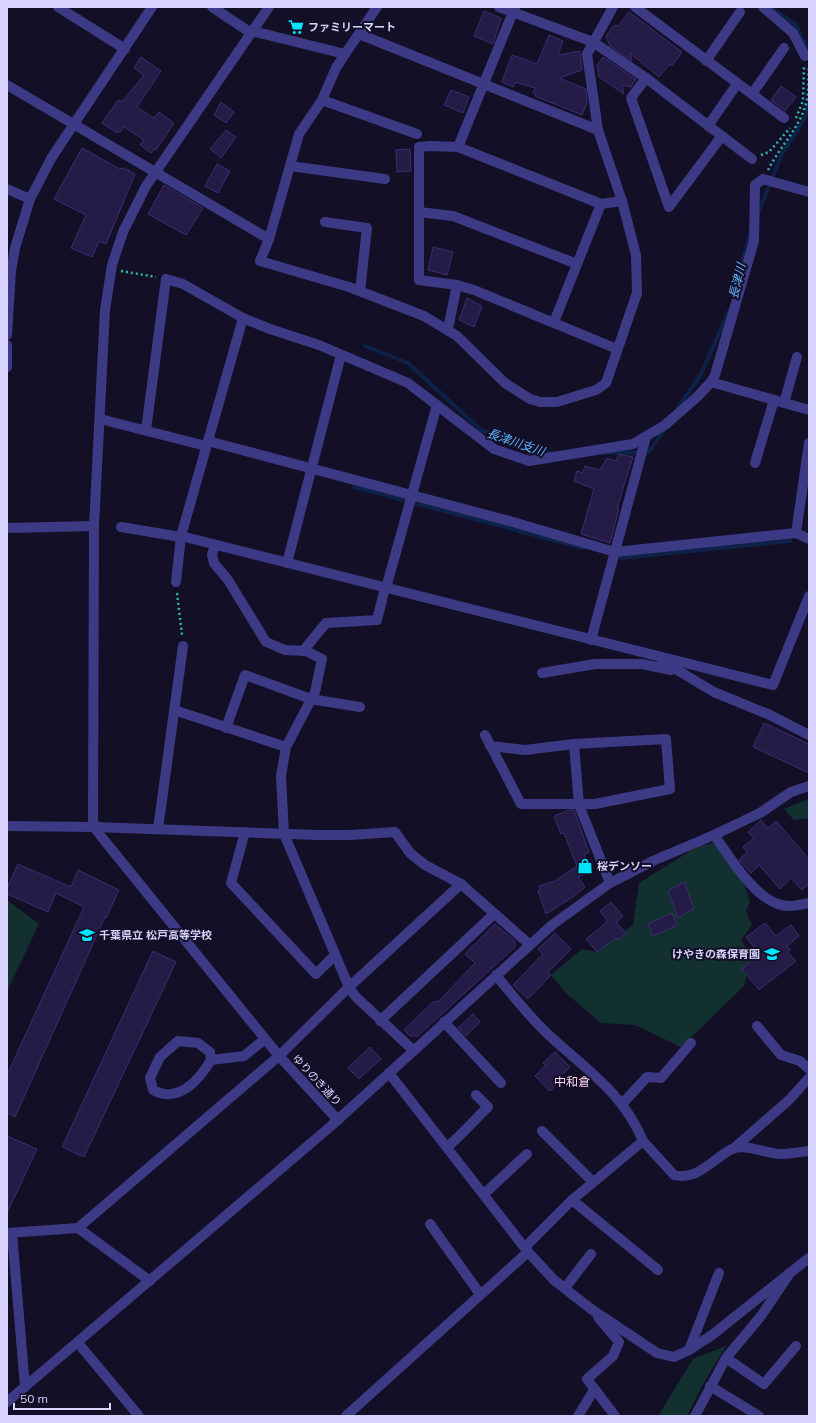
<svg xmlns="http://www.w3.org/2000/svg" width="816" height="1423" font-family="Mulish,'Noto Sans JP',sans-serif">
  <rect width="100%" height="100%" fill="#130f26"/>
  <g fill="#12302f">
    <path d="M809,799V818L794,820L784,809Z"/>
    <path d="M714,843L745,886L750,902L746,911L752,925L741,940L751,955L744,986L681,1047L635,1025L601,1023L567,994L551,975L582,949L597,952L633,925L639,883L698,846Z"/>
    <path d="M7,900L39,924L7,991Z"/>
    <path d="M726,1346L702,1386L687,1416H658L693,1359Z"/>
  </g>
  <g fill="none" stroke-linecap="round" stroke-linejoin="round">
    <g stroke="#0c2248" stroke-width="4">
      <path d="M770,7L795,24L809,52"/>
      <path d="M758,213L782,154L806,116L809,101"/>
      <path d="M736,286L751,230"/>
      <path d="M365,346L408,363L481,430L553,454"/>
      <path d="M677,409L700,376L730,309"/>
      <path d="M604,453L649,452L665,428"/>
      <path d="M354,487L583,548"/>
      <path d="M615,556L621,558L790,541"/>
    </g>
  </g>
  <g fill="#241b47" stroke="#3b2d73">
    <path d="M484,11L501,18L493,44L474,36Z"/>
    <path d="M629,12L682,52L672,66L670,64L659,77L630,53L632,61L610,46L606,36L614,25L618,26Z"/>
    <path d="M549,35L563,41L558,55L580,51L582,70L559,78L586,89L587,103L582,115L535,96L536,94L533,93L535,88L515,82L513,87L502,82L512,55L537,64Z"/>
    <path d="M141,57L161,71L137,107L154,118L159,112L174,123L156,150L154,149L151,153L140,145L144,140L124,127L120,132L118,131L117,133L102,123L118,100L122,102L144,75L134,68Z"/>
    <path d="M603,57L636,79L631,87L622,85L624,94L599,77L597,65Z"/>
    <path d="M781,86L796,97L785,111L771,100Z"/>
    <path d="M451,90L469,97L463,113L444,105Z"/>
    <path d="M221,102L234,112L226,123L214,115Z"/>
    <path d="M226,130L236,137L221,158L210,149Z"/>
    <path d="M82,148L120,169L124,168L135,174L106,244L99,241L92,257L71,248L86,215L54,199Z"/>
    <path d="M410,149L411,171L397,172L396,150Z"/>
    <path d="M217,164L230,171L218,193L205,186Z"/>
    <path d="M164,185L203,208L186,235L148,214Z"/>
    <path d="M433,247L453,252L447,275L428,270Z"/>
    <path d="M467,298L482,306L474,327L459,320Z"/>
    <path d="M619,454L633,457L617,508L619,509L610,543L581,534L594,489L574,481L577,471L583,473L585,466L600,470L607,458L616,461Z"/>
    <path d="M764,723L809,744V773L753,747Z"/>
    <path d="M569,810H574L589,852L584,854L592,870L578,877L585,887L576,895L546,914L538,891L540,890L539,886L555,881L577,866L564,833L561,834L554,816Z"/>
    <path d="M761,820L768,828L776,821L809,859V884L802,890L791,878L780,889L759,865L751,873L739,860L747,852L743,847L754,838L748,832Z"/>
    <path d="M18,864L71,887L78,870L119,890L106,918L105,917L15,1117L7,1113V1075L84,907L56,893L48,912L7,894V888Z"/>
    <path d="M684,882L694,908L678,918L668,891Z"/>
    <path d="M611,902L623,916L616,922L626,933L618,940L616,938L597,952L586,939L605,924L607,920L600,911Z"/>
    <path d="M672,913L677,925L653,936L648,924Z"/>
    <path d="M765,923L776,936L791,925L799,936L787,946L790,950L788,952L796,961L759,990L742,969L759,954L746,937Z"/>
    <path d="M495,924L515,941V947L418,1036H410L404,1030L434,1001L436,1002L439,1001L475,963L465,954Z"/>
    <path d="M555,933L571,949L548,972L551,975L528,999L513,985L543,954L538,949Z"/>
    <path d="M153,951L176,962L84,1157L62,1147Z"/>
    <path d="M473,1014L480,1022L466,1036L458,1028Z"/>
    <path d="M370,1047L381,1059L359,1079L348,1068Z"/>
    <path d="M555,1052L570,1067L555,1082L557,1084L550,1091L535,1076L546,1065L543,1063Z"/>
    <path d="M7,1136L37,1149L7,1213Z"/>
  </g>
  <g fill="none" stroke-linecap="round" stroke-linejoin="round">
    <g stroke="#2fb8b0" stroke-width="2.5" stroke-dasharray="2 3" stroke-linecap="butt">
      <path d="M796,118L803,101L804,67"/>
      <path d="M761,155L769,152L790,128"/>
      <path d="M768,170C780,146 801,127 807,100C809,89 808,77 809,66"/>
      <path d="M121,271L156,277"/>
      <path d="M177,593L182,635"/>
    </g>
    <g stroke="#3d3a85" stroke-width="10">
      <path d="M58,7L125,49"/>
      <path d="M212,7L251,33"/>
      <path d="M269,7L146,186L123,232L112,265L105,310L94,526L93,819L94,827L104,840L279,1056L338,1120"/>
      <path d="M377,7L345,54L336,68L322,100L299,134L269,239L260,261L349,287L424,316L457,336L505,383L530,399L540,402H557L596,390L606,383L637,293L636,255L622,201L598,130L587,54L613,7"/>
      <path d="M499,7L593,42L646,78L752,159"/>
      <path d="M515,7L458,147L601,204L622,201"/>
      <path d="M635,7L784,118"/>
      <path d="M763,7L793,33L805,56L809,55"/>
      <path d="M252,31L345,54"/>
      <path d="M359,34L598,130"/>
      <path d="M706,61L740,12"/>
      <path d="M646,78L631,98L669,207L721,137"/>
      <path d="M7,85L269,239"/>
      <path d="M752,94L784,48"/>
      <path d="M322,100L417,134"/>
      <path d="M708,126L737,84"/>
      <path d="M458,147L430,146L419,147V280L457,285L474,290L617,349"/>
      <path d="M290,166L385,179"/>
      <path d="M7,189L30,199"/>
      <path d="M419,212L453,216L577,264"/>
      <path d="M325,222L367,228L360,291"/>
      <path d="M554,322L601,204"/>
      <path d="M448,329L457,285"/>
      <path d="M7,335L11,271L15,248L30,199L52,157L152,7"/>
      <path d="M7,345V367"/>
      <path d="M711,382L809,410"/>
      <path d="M784,403L797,357"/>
      <path d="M100,419L206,446"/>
      <path d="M146,430L166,279L183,284L243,318L270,329L319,345L408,383L494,449L529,461L633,444L665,425L697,397L711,382L715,375L754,241L755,185L763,179L809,192"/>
      <path d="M208,441L513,522L615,552L796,533L809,539"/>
      <path d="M755,463L774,400"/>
      <path d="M121,527L181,537"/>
      <path d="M7,528L94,526"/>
      <path d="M796,533L809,443"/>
      <path d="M181,536L773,685L809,596"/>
      <path d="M215,545L212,555L214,563L228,580L266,642L285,650L306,651L322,659L315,692L286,747L281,776L284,834L349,987L355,996L413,1050"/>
      <path d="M287,563L341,355"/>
      <path d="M176,582L181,536L243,318"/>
      <path d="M386,588L437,405"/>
      <path d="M591,640L646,437"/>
      <path d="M303,651L326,623L377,620L385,588"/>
      <path d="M662,661L714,692L770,715L809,735"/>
      <path d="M542,673L595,664H642L671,670"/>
      <path d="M174,710L286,747"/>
      <path d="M226,728L245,675L311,699L360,707"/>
      <path d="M485,735L521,804H595L670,789L666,739L574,744L525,750L490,746"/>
      <path d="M574,744L579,805L610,883"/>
      <path d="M7,826L94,827L318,835H350L395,832L410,853L425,865L461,884L529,944"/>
      <path d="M158,829L183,646"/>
      <path d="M245,832L231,883L316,974L335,955"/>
      <path d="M714,835C730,857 752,895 778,904C788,908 799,905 809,903"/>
      <path d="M496,975C513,996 530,1018 551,1037C587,1070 624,1094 643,1141"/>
      <path d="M380,1021L494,914"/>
      <path d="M444,1022L501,1083"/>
      <path d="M757,1026L781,1055L800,1061L809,1069"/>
      <path d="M211,1060L210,1052L198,1043L178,1041L160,1057L150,1078L153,1090C157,1092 161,1094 165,1094C186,1096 202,1075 211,1060L244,1056L265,1039"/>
      <path d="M389,1073L528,1252L554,1280L591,1309L657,1353L674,1357L689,1350L712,1335L790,1273"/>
      <path d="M622,1104L647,1077L661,1078L691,1043"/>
      <path d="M542,1131L593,1182"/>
      <path d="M447,1147C462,1135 474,1120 488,1107L476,1095"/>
      <path d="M733,1149L789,1100L809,1078"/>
      <path d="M484,1194L527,1154"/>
      <path d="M572,1200L658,1270"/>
      <path d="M430,1224L480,1294"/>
      <path d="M78,1228L279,1056L349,987L461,884"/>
      <path d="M7,1233L78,1228L150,1281"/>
      <path d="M12,1233L25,1387"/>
      <path d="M525,1247L572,1200L643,1141L674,1175C698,1181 712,1159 732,1149C745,1143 767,1154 781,1154C790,1154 800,1152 809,1151"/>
      <path d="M565,1288L591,1254"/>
      <path d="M598,1317L619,1342L613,1356L587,1379L615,1416"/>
      <path d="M78,1343L139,1416"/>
      <path d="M689,1350L719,1273"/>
      <path d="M726,1358L764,1384L796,1346"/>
      <path d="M710,1386L759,1416"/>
      <path d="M7,1402L331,1126L552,925L610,883L655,860L714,835L760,813L791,792L809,786"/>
      <path d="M346,1416L528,1252"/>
      <path d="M578,1416L594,1390"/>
      <path d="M695,1416L726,1358L761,1316L790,1273L809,1258"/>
    </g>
  </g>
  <defs>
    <symbol id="supermarket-bare" viewBox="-9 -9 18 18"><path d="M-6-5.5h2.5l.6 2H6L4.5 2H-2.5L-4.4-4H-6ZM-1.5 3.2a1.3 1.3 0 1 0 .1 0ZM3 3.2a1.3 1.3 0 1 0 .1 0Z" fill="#00e5ff" stroke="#130f26" stroke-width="2.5" paint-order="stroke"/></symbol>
    <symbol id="shop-bare" viewBox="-9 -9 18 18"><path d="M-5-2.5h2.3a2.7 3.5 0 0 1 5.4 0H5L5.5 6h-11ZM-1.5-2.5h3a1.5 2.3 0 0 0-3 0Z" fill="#00e5ff" stroke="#130f26" stroke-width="2.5" paint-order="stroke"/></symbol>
    <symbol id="school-bare" viewBox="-9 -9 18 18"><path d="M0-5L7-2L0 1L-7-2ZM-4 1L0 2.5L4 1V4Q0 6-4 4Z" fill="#00e5ff" stroke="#130f26" stroke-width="2.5" paint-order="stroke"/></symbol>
  </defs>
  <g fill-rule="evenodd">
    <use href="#supermarket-bare" x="285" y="16" width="22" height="22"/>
    <use href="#shop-bare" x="574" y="855" width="22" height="22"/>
    <use href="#school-bare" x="76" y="924" width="22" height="22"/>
    <use href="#school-bare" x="761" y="943" width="22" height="22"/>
  </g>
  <g text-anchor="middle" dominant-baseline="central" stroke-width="4" stroke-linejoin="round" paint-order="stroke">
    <g font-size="11" font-weight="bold" fill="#d9d4ff" stroke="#130f26" text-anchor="start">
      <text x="308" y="27">ファミリーマート</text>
      <text x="597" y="866">桜デンソー</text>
      <text x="99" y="935">千葉県立 松戸高等学校</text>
      <text x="760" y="954" text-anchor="end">けやきの森保育園</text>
    </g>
    <g font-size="11" fill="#d9d4ff" stroke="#130f26">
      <text transform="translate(317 1080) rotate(47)">ゆりのき通り</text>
    </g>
    <g font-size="12" font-style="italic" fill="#62b6ff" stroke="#130f26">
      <text transform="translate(737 281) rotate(-76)">長津川</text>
      <text transform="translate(516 442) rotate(19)">長津川支川</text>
    </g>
    <g font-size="12" fill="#ffd6f0" stroke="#130f26">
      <text x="572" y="1081">中和倉</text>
    </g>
  </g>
  <rect width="816" height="1423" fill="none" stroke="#d9d4ff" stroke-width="16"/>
  <path d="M14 1403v6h96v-6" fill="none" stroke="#d9d4ff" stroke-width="2"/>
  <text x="20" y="1403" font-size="12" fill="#d9d4ff" stroke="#130f26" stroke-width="3" paint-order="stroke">50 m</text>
</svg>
